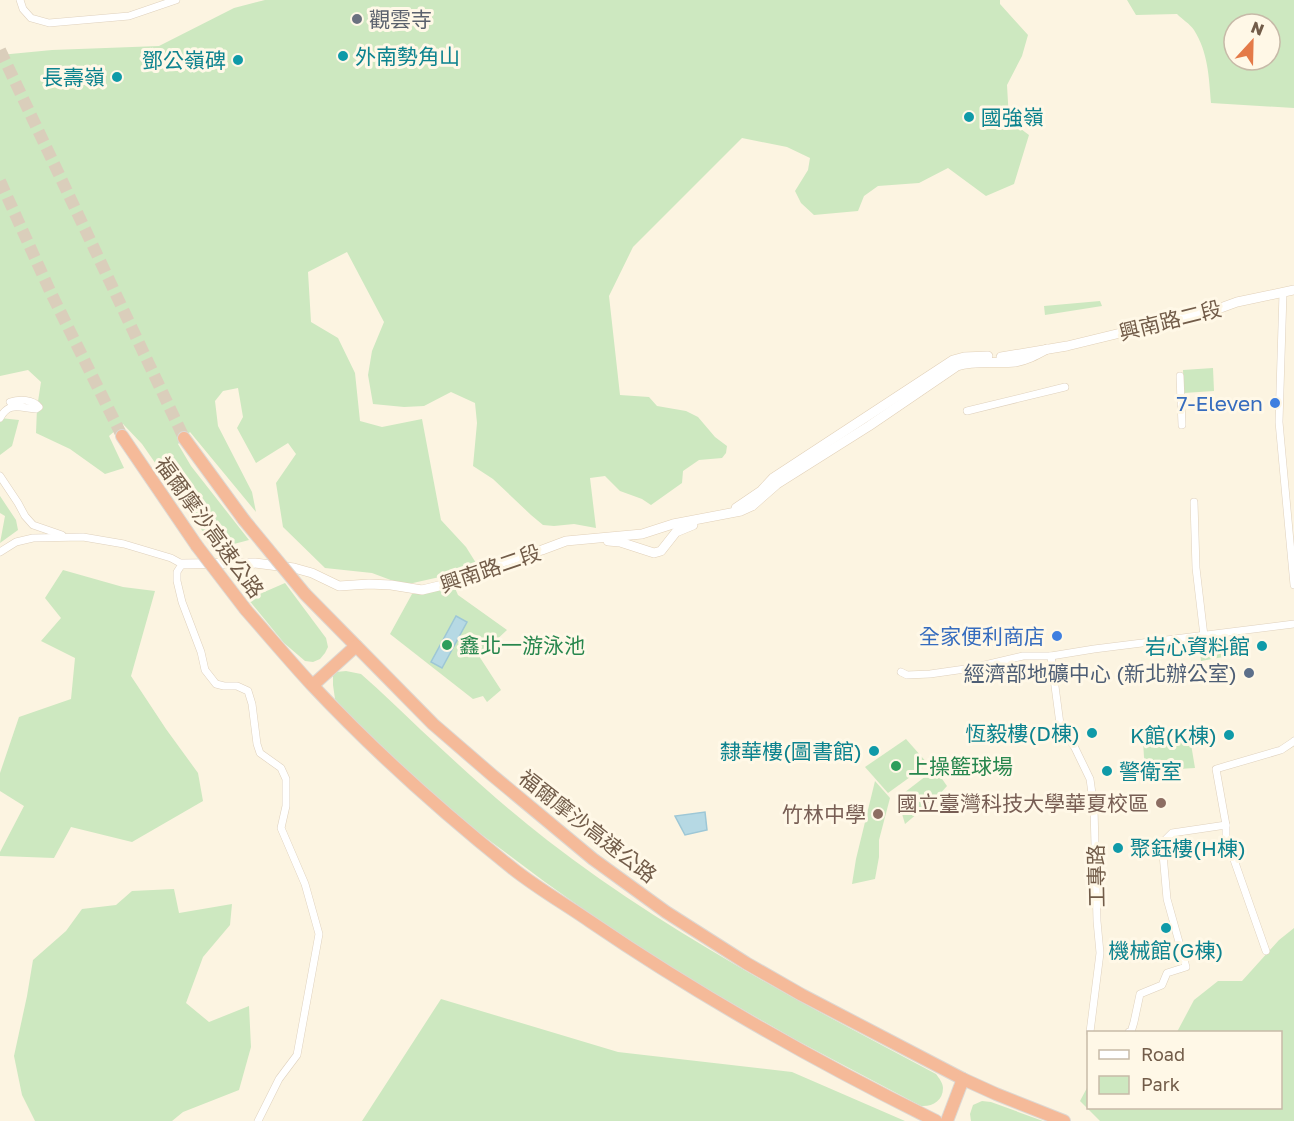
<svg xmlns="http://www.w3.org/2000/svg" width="1294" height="1121" font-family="'Golos Text','Noto Sans TC',sans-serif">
  <rect width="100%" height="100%" fill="#fcf4e1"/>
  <g fill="#cde8c0" fill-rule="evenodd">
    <path d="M265,0H1000V4L1028,35L1022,56L1007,85L1009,120L1029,135L1014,184L986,196L948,168L919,183L878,186L864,196L858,211L814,215L801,203L795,191L808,170L810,158L787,147L742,138L633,247L609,296L620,395L649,397L657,406L686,411L698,417L715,437L727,446L726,453L722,458L699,460L683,471L682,483L651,505L642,499L620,491L605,476L590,478L596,528L574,524L554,526L543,525L531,515L493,479L473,466L477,423L475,403L451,392L424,406L404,407L373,404L368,375L372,351L384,322L347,252L308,272L311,322L338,338L355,373L360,421L382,427L422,419L441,520L466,547L476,563L466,569L444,576L404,585L372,573L325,568L283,527L276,483L296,454L288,443L256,463L237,428L243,417L238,388L223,391L215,401L218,426L252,492L256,512L190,432L178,444L191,466L249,540L215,549L142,444L123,424L109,436L124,468L105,474L70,449L36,433L37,408L41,382L28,370L0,376V55L52,50L159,46L234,8Z"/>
    <path d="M1127,0H1294V108L1211,103C1209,77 1208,52 1194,30C1190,24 1182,19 1177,14L1136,15ZM1234,24H1270V60H1234Z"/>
    <path d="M1100,301L1102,306L1045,315L1044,306Z"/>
    <path d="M1213,368L1214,391L1184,393L1183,370Z"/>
    <path d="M0,418L19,420L12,446L0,455Z"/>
    <path d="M0,496L16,520L18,530L0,543L5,516L0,513Z"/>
    <path d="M63,570L123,587L155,591L131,676L166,729L198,773L203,801L132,842L71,827L54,858L0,856V852L24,806L0,791V773L19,717L71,699L75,658L41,641L61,618L45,598Z"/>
    <path d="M285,583L326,638L328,647L325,653L320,659L313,662L305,661L284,643L248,599Z"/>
    <path d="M454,586L458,595L507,630L479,656L501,690L487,702L483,696L473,699L390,634L412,594L428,593Z"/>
    <path d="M1237,637L1240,654L1201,661L1199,642Z"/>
    <path d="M346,671L361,674C382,692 401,711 421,730C462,768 503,806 547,840C667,933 802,1003 936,1074C939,1078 943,1083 943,1088C943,1101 932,1107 921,1106L796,1040L700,985L627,940L545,882L470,826L416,779L348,714L335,699L333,685V676L336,672Z"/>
    <path d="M1190,738L1195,768L1145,771L1143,742Z"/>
    <path d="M906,739L928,764L888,793L865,767Z"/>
    <path d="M935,769L947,786L938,796L905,824L900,807V796Z"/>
    <path d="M875,781L890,798L879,840V857L875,879L852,884L856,859Z"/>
    <path d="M174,889L179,913L232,904L230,925L203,957L186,1003L209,1022L249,1006L251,1047L239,1090L183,1112L172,1121H35L22,1095L14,1056L27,996L33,960L66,931L82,909L116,905L132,891Z"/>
    <path d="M1294,928V1121H1100L1080,1101L1088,1086V1108H1280V1032H1177L1194,1000L1218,981H1242L1279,940Z"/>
    <path d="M441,999L618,1052L792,1072L905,1121H362Z"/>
    <path d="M982,1101L991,1102L1043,1121H971L970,1114L973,1105Z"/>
  </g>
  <g fill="#b6d9e4" stroke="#9dc7d6" stroke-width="1.5">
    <path d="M456,616L467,622L442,668L431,662Z"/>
    <path d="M705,812L707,830L685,835L675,816Z"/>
  </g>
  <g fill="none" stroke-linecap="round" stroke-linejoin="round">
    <g stroke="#dacebb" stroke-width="12" stroke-dasharray="12 6" stroke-linecap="butt">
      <path d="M0,50L184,438"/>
      <path d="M0,181L50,291L122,436"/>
    </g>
    <defs>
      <g id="street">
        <path d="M20,0L23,9L31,18L49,23L129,16L176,0"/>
        <path d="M1283,293L1279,422L1294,585"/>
        <path d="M1180,376L1182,425"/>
        <path d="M967,411L1065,387"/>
        <path d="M0,418C9,401 20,408 36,409L39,407C33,399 19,399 10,402"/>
        <path d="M0,476L18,503L25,516L33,525L62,535"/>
        <path d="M1194,502L1196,568L1204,636"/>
        <path d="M0,552L16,542L33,538L83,537L124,544L171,558L182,564L177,572V581L182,602L201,652L205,670L216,684L224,686H237L248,691L252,704L257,744L260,753L281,768L286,779V806L281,828L305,884L319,934L297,1055L279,1079L258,1121"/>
        <path d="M1051,656L1060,724L1075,748L1090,779L1094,808L1097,921L1100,953L1090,1032"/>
        <path d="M901,672L907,675L930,674L972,668L1023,656H1051L1094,649L1294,624"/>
        <path d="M1266,951L1226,837V825L1216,769L1281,750L1293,742L1294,741"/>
        <path d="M1129,1032H1131L1134,1022L1140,994L1162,985L1167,973L1186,967L1167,899L1162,843L1172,833L1226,825"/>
      </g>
      <g id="secondary">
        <path d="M1001,357L1067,346L1215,310L1237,302L1294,290"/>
        <path d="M736,508L761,491L773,478L953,360L964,357L988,356"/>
        <path d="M608,541L620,542L654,553L661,551L676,532L693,525"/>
        <path d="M182,564L255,563L294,568L312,573L339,586L369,584L391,585L422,590L447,584L499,563L542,550L566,541L642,534L673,524L741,511L752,506L777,484L869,426L957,366C977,360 996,364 1015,362C1027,360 1036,355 1047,349"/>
      </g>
      <g id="highway">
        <path d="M122,436L197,546"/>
        <path d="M184,438L244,520"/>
        <path d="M305,594L433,724L492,775L593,859L666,912L746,963L802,995L963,1079L996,1094L1064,1121"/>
        <path d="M246,610C268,635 289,660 312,685C374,751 442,812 512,868C537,888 565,904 591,922C701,997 817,1062 936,1121"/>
        <path d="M313,685L356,646"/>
        <path d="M947,1121L963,1079"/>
      </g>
    </defs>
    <use href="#street" stroke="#dfd1bd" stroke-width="8"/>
    <use href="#secondary" stroke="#e1d0b8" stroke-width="10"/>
    <use href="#highway" stroke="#ddd8d3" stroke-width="14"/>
    <use href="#street" stroke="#fff" stroke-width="7"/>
    <use href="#secondary" stroke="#fff" stroke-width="9"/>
    <use href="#highway" stroke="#f5ba99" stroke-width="12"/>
    <defs>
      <g id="highway-bridge">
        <path d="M244,520L305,594"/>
        <path d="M197,546L246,610"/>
      </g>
    </defs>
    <use href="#highway-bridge" stroke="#ddd8d3" stroke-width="14" stroke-linecap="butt"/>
    <use href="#highway-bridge" stroke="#f5ba99" stroke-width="12"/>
  </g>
  <circle fill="#6b7280" stroke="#fff8e7" stroke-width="2" cx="357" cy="19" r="6"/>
  <g fill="#0f9aa8" stroke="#fff8e7" stroke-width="2">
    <circle cx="343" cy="56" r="6"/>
    <circle cx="238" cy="60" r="6"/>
    <circle cx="117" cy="77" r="6"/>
    <circle cx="969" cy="117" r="6"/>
    <circle cx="1262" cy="646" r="6"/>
    <circle cx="1092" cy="733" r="6"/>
    <circle cx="1229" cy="735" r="6"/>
    <circle cx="874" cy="751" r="6"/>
    <circle cx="1107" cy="771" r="6"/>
    <circle cx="1118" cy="848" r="6"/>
    <circle cx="1166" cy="928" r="6"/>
  </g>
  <g fill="#3f7fe0" stroke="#fff8e7" stroke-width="2">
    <circle cx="1275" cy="403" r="6"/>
    <circle cx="1057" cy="636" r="6"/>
  </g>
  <g fill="#2e9e5b" stroke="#fff8e7" stroke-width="2">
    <circle cx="447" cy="645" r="6"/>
    <circle cx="896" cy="766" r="6"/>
  </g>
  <circle fill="#5c6f8a" stroke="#fff8e7" stroke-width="2" cx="1249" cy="673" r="6"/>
  <g fill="#8d6e63" stroke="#fff8e7" stroke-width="2">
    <circle cx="1161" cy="803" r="6"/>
    <circle cx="878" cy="814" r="6"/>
  </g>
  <g text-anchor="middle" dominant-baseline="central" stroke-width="6" stroke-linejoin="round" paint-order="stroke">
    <g font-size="21" fill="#5b616d" stroke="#fff8e7" text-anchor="start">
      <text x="369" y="19">觀雲寺</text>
    </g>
    <g font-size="21" fill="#0d838f" stroke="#fff8e7" text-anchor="end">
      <text x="355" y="56" text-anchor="start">外南勢角山</text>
      <text x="226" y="60">鄧公嶺碑</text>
      <text x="105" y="77">長壽嶺</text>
      <text x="981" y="117" text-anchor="start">國強嶺</text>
      <text x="1250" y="646">岩心資料館</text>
      <text x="1080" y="733">恆毅樓(D棟)</text>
      <text x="1217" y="735">K館(K棟)</text>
      <text x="862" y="751">隸華樓(圖書館)</text>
      <text x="1119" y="771" text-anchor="start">警衛室</text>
      <text x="1130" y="848" text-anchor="start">聚鈺樓(H棟)</text>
      <text x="1166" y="950" text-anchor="middle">機械館(G棟)</text>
    </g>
    <g font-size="21" fill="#725c49" stroke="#fff8e7">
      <text transform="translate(1170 320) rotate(-14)">興南路二段</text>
      <text transform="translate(210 527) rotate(54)">福爾摩沙高速公路</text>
      <text transform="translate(490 568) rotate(-19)">興南路二段</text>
      <text transform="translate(588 826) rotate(38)">福爾摩沙高速公路</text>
      <text transform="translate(1096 876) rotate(-91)">工專路</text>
    </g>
    <g font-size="21" fill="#366cbe" stroke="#fff8e7" text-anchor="end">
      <text x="1263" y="403">7-Eleven</text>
      <text x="1045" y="636">全家便利商店</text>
    </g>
    <g font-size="21" fill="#27864d" stroke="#fff8e7" text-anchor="start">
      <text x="459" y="645">鑫北一游泳池</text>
      <text x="908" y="766">上操籃球場</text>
    </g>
    <g font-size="21" fill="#4e5e75" stroke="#fff8e7" text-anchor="end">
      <text x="1237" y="673">經濟部地礦中心 (新北辦公室)</text>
    </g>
    <g font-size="21" fill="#785e54" stroke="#fff8e7" text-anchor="end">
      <text x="1149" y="803">國立臺灣科技大學華夏校區</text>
      <text x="866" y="814">竹林中學</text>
    </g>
  </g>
  <rect x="1087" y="1031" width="195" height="78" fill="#fff8e7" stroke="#c7baa8" stroke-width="1.5"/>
  <rect x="1099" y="1050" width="30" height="9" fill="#ffffff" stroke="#c7baa8" stroke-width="1.5"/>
  <text x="1141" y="1061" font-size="18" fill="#725c49">Road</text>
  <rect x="1099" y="1076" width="30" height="18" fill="#cde8c0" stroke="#c7baa8" stroke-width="1.5"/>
  <text x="1141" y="1091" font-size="18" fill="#725c49">Park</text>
  <g transform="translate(1252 42) rotate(22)"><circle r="28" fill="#fff8e7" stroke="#c7baa8" stroke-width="1.5"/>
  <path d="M0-4.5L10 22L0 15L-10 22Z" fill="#e47a48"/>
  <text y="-9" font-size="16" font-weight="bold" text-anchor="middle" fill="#725c49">N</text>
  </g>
</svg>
